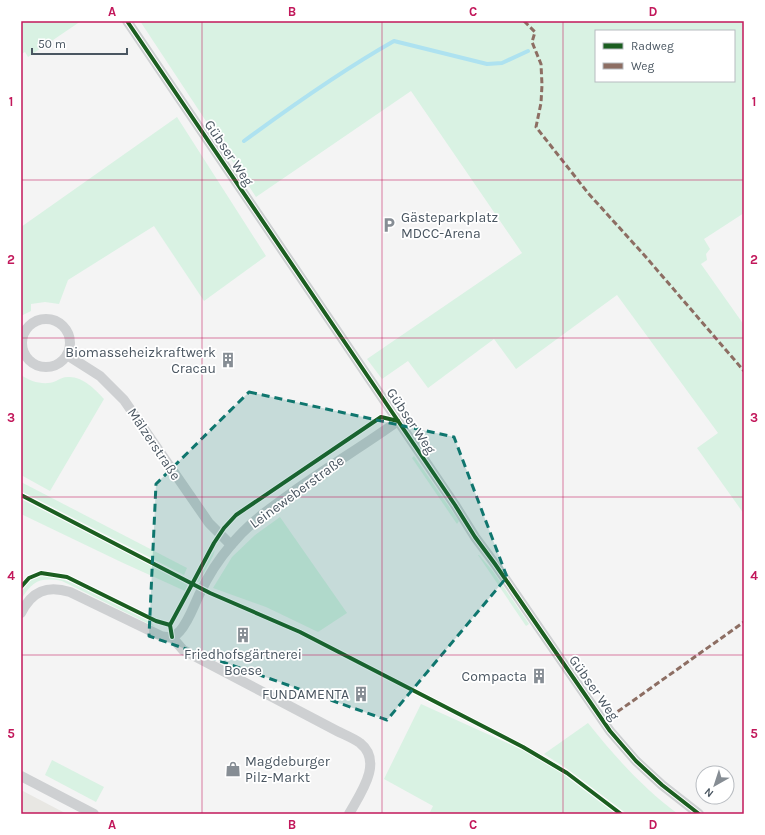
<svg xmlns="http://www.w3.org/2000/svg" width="765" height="835" font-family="Karla,sans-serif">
  <rect width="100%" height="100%" fill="#f4f4f4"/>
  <path fill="#e8e7e3" d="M21,790L63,812L67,814H21Z"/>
  <g fill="#d9f2e3" fill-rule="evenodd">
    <path d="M21,21H81L28,57L25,52L21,54Z"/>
    <path d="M140,21H744V213L704,239L710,249L706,254L707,260L701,264L744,325V514L697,448L718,433L617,295L516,369L494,339L428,388L408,361L382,379L367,359L522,253L411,91L256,197ZM596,31H734V81H596Z"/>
    <path d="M177,117L266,256L204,301L154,226L68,280L59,304L45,302L31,304V311L21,316V227Z"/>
    <path d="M21,375C31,382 45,386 56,381C60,379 63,377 68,377C82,376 95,389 104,399L50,491L21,475Z"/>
    <path d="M414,456L459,521L457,524L412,458Z"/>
    <path d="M21,482L187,568L184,575L21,491Z"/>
    <path d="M21,499L188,584L185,591L121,562L21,514Z"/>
    <path d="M280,517L347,613L318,632L266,607L213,588L232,557L255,535Z"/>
    <path d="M215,550L213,556L199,582L196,581L209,557Z"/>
    <path d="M478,555H479L492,570L529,624L526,626Z"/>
    <path d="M43,575C80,581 114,602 147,618L155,627L62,581C40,577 32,581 21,600C21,585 29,579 43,575Z"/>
    <path d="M421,704L536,756L575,781L616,814H429L433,806L384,779Z"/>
    <path d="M588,723C615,757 643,788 678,814H627L566,768L544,754Z"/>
    <path d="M52,760L104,787L96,802L45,775Z"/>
  </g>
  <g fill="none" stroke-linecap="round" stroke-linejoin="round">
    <path stroke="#aee2f0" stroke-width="4" d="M244,141C293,105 341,71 394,41L487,64L502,63L528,51"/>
    <g stroke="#ced0d2" stroke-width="10">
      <path d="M127,21L455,505L475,537L495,564L610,731L636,761L662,785L699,814"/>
      <circle cx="46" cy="343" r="24"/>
      <path d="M67,355L100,376L124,400L209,523L231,545"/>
      <path d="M21,613C32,591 47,585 70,592L161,636C168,638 175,637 180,631C189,621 194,605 200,593C208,576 219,559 231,545C248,524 269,509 290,494C326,468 363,446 398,421"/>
      <path d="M172,637L183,650L337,731C345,735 353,738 360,743C384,762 360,794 349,814"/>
      <path d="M21,776L94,814"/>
    </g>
    <g stroke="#8d6e63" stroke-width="3" stroke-dasharray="6 3" stroke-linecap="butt">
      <path d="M524,21L535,32L532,42L541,64L542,85L541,103L536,127L588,193L645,256L744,371"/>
      <path d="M603,722L744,622"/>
    </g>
    <defs>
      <g id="cycleway">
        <path d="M127,21L455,505L475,537L495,564L610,731L636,761L662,785L699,814"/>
        <path d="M21,495L210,593L300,632L523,747L567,773L621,814"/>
        <path d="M21,587L29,578L41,573L67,577L156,621L170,625"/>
        <path d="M172,637L170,625L190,588L214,543L224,528L236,515L381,417L398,421"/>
      </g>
    </defs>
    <use href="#cycleway" stroke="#fff" stroke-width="6"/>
    <use href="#cycleway" stroke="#1b5e20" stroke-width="4"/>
  </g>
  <path fill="#0f766e" fill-opacity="0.2" stroke="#0f766e" stroke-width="3" stroke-dasharray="8 5" stroke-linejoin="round" d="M249,392L454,437L507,577L387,720L149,636L156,484Z"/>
  <path fill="none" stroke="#c2185b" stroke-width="1" stroke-opacity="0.55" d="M202,21V814M382,21V814M563,21V814M21,180H744M21,338H744M21,497H744M21,655H744"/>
  <defs>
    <symbol id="parking-bare" viewBox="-9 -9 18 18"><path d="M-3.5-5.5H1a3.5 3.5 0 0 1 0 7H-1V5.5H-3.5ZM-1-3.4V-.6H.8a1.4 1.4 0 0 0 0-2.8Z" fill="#868d94" stroke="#fff" stroke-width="2.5" paint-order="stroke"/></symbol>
    <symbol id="building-bare" viewBox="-9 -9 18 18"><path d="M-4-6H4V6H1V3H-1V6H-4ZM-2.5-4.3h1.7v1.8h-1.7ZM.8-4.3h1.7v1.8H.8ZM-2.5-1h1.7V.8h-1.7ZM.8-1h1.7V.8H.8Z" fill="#868d94" stroke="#fff" stroke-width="2.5" paint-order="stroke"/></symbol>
    <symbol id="shop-bare" viewBox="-9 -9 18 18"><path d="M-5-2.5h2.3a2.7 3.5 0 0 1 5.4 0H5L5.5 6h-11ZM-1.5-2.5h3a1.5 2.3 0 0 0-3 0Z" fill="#868d94" stroke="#fff" stroke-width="2.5" paint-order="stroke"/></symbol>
  </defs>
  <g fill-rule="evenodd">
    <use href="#parking-bare" x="378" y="214" width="22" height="22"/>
    <use href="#building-bare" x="217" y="349" width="22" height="22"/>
    <use href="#building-bare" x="232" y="624" width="22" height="22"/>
    <use href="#building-bare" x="528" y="665" width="22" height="22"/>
    <use href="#building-bare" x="350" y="683" width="22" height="22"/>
    <use href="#shop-bare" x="222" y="758" width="22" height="22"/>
  </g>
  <g text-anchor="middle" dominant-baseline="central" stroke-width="3.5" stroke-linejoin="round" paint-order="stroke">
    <g font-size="14" fill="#4a5661" stroke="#fff">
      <text transform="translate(229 153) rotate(56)">Gübser Weg</text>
      <text transform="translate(411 421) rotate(56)">Gübser Weg</text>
      <text transform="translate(154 444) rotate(56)">Mälzerstraße</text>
      <text transform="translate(297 492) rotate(-36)">Leineweberstraße</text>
      <text transform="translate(594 688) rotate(55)">Gübser Weg</text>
    </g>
    <g font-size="14" fill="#4a5661" stroke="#fff" text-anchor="end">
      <text x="401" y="217" text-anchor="start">Gästeparkplatz<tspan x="401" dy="16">MDCC-Arena</tspan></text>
      <text x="216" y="352">Biomasseheizkraftwerk<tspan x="216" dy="16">Cracau</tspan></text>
      <text x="243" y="654" text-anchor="middle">Friedhofsgärtnerei<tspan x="243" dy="16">Boese</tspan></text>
      <text x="527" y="676">Compacta</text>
      <text x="349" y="694">FUNDAMENTA</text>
      <text x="245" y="761" text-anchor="start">Magdeburger<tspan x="245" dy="16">Pilz-Markt</tspan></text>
    </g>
  </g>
  <rect width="765" height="835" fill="none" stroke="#ffffff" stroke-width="44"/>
  <rect x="595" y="30" width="140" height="52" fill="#ffffff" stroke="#b7bbc0"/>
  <rect x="603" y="43" width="20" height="6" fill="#1b5e20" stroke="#b7bbc0"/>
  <text x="631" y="50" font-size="12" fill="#4a5661">Radweg</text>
  <rect x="603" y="63" width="20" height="6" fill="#8d6e63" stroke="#b7bbc0"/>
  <text x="631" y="70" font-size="12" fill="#4a5661">Weg</text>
  <g transform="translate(715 785) rotate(219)"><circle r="19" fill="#ffffff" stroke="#b7bbc0"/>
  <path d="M0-3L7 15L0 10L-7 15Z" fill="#868d94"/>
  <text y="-6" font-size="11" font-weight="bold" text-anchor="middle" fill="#4a5661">N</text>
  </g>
  <path d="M32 48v6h95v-6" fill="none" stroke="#4a5661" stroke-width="2"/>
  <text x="38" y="48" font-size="12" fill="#4a5661" stroke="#ffffff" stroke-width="3" paint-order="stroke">50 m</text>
  <rect x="22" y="22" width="721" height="791" fill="none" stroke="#c2185b" stroke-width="1.5"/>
  <g font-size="13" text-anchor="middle" font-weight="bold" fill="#c2185b">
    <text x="112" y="16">A</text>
    <text x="292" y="16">B</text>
    <text x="473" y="16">C</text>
    <text x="653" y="16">D</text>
    <text x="11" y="106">1</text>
    <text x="754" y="106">1</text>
    <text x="11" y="264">2</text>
    <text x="754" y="264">2</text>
    <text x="11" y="422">3</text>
    <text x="754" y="422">3</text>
    <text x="11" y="580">4</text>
    <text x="754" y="580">4</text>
    <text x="11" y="738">5</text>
    <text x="754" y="738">5</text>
    <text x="112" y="829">A</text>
    <text x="292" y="829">B</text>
    <text x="473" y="829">C</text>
    <text x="653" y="829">D</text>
  </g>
</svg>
